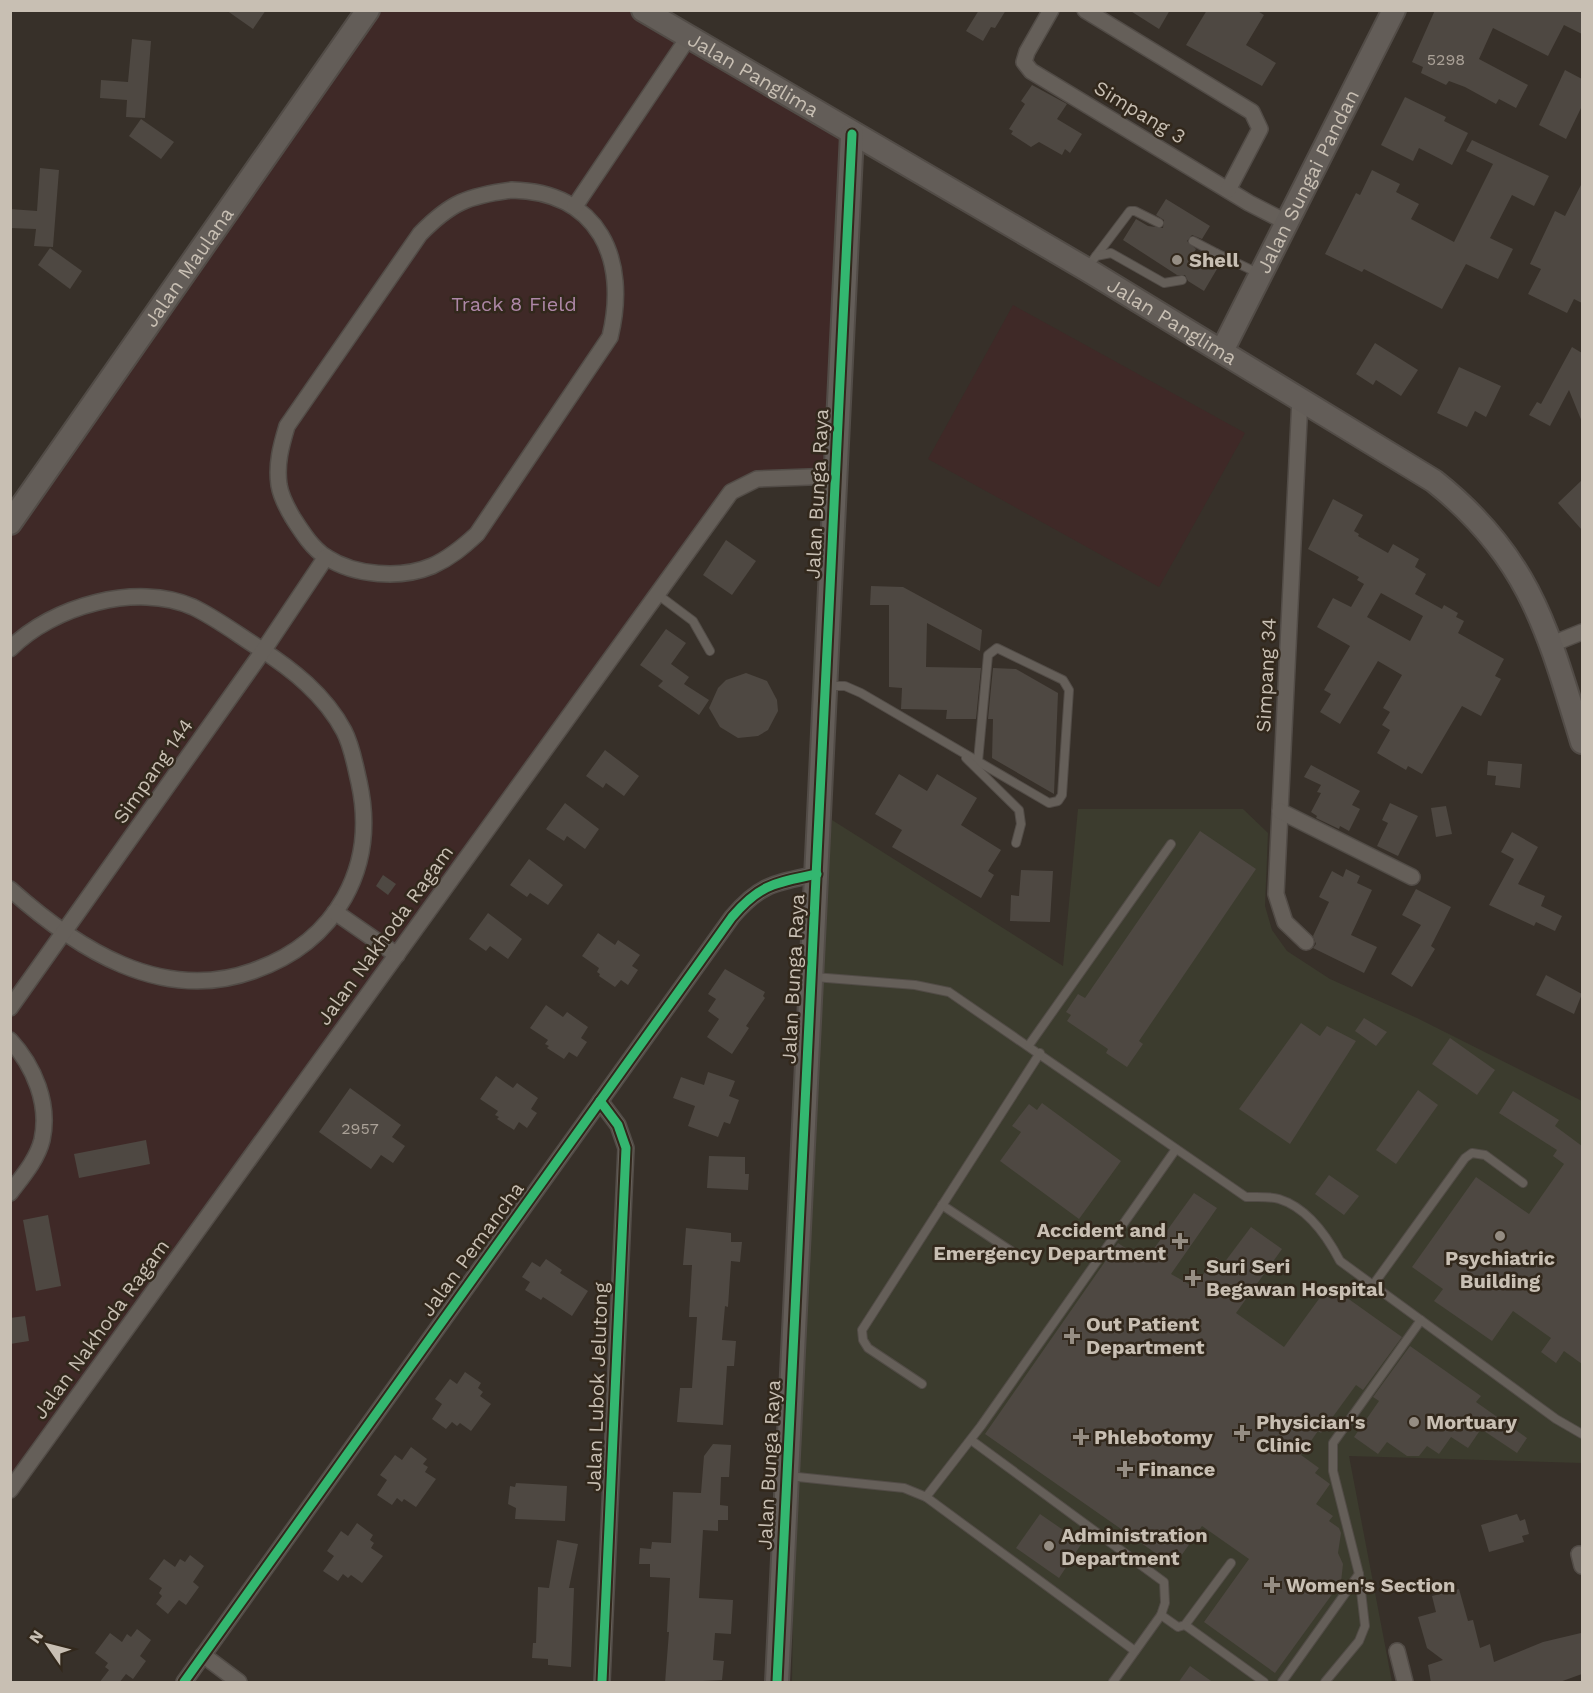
<svg xmlns="http://www.w3.org/2000/svg" width="1593" height="1693" font-family="'Work Sans',sans-serif">
  <rect width="100%" height="100%" fill="#373029"/>
  <path fill="#3c3c2e" d="M1078,809H1243L1268,833L1265,906L1272,930L1287,951L1330,979L1417,1018L1582,1101V1463L1349,1456L1392,1682H792L795,1478L826,883L832,820L1063,966Z"/>
  <g fill="#3f2927">
    <path d="M367,11H643L852,134L836,476L743,484L11,1489V523Z"/>
    <path d="M1013,305L1245,433L1159,587L928,459Z"/>
  </g>
  <g fill="#4e4842" fill-rule="evenodd">
    <path d="M226,10H266L253,29Z"/>
    <path d="M979,10H1006L995,28L991,27L983,41L966,31Z"/>
    <path d="M1129,10H1170L1159,29Z"/>
    <path d="M1207,10H1256L1264,15L1246,45L1276,63L1262,86L1186,45Z"/>
    <path d="M1435,10H1582V34L1564,25L1548,56L1493,28L1479,59L1528,85L1516,108L1499,99L1496,104L1465,87L1449,81L1446,85L1421,73L1423,67L1412,62Z"/>
    <path d="M132,39L151,41L145,118L126,117L127,100L100,98L101,80L128,82Z"/>
    <path d="M1565,70L1582,79V106L1566,139L1539,125Z"/>
    <path d="M1032,85L1067,104L1057,119L1082,134L1070,153L1065,149L1062,155L1039,142L1031,147L1011,134L1013,131L1009,129L1025,104L1021,101Z"/>
    <path d="M1405,97L1446,117L1444,121L1468,133L1452,165L1419,148L1413,161L1381,145Z"/>
    <path d="M141,119L174,142L161,159L129,136Z"/>
    <path d="M1472,140L1549,176L1534,206L1512,195L1490,238L1513,249L1498,279L1466,264L1442,309L1364,269L1362,272L1325,254L1356,193L1360,195L1372,170L1400,184L1396,192L1419,204L1411,219L1454,242L1493,164L1466,151Z"/>
    <path d="M40,168L59,170L53,247L34,246L36,229L10,228V209L37,211Z"/>
    <path d="M1582,183V303L1574,299L1567,313L1528,294L1541,269L1530,264L1555,211L1565,216Z"/>
    <path d="M1166,199L1210,226L1202,239L1192,235L1187,241L1196,249L1193,254L1200,259L1202,265H1210L1217,269L1204,291L1188,281L1185,275H1177L1123,240L1136,219L1148,226L1163,228L1164,220L1156,215Z"/>
    <path d="M50,248L82,271L70,289L38,265Z"/>
    <path d="M1375,343L1418,370L1401,396L1376,380L1373,385L1356,374Z"/>
    <path d="M1572,347L1582,353V422L1569,390L1550,426L1529,415L1537,402L1541,404Z"/>
    <path d="M1459,367L1501,386L1486,417L1475,411L1467,427L1437,413Z"/>
    <path d="M1582,480V530L1558,503Z"/>
    <path d="M1333,499L1363,515L1354,531L1359,534L1358,536L1388,553L1393,544L1419,559L1415,567L1426,574L1415,594L1442,609L1444,605L1458,613L1456,617L1464,621L1458,633L1504,659L1495,676L1501,679L1481,716L1462,706L1422,774L1408,766L1406,770L1377,753L1390,730L1382,725L1390,712L1383,708L1402,675L1378,661L1340,724L1320,712L1331,694L1324,690L1350,646L1317,627L1333,598L1351,607L1364,584L1357,580L1359,577L1308,549ZM1381,593L1423,616L1410,641L1367,617Z"/>
    <path d="M726,540L756,561L732,595L703,575Z"/>
    <path d="M871,586L903,587L982,630L980,651L927,623L926,667L981,668L976,719H946L947,710L901,709L902,688L889,687V605H870Z"/>
    <path d="M666,629L686,643L671,664L689,677L684,684L709,700L699,715L658,686L663,681L640,665Z"/>
    <path d="M993,668L1016,669L1058,693L1054,794L992,758L993,719H988Z"/>
    <path d="M746,673L767,681L777,700L778,711L768,730L758,736L738,738L720,727L709,708L718,688L726,680Z"/>
    <path d="M605,750L639,776L624,796L606,783L603,788L586,776Z"/>
    <path d="M1488,761L1522,764L1520,788L1495,785L1496,776L1487,775Z"/>
    <path d="M1311,765L1360,791L1352,805L1360,809L1349,831L1340,826L1339,829L1316,818L1317,816L1311,812L1321,793L1317,792L1321,785L1304,777Z"/>
    <path d="M899,774L927,791L937,774L977,798L961,825L1001,850L988,871L994,875L981,898L892,847L902,830L875,814Z"/>
    <path d="M565,803L599,829L585,849L567,836L564,841L546,829Z"/>
    <path d="M1390,803L1418,816L1398,856L1377,846L1388,823L1382,820Z"/>
    <path d="M1446,806L1452,834L1436,837L1431,808Z"/>
    <path d="M1200,831L1256,869L1139,1041L1143,1044L1127,1067L1106,1053L1108,1049L1067,1021L1071,1015L1066,1012L1078,994L1085,998Z"/>
    <path d="M1512,832L1538,847L1518,884L1545,896L1541,906L1562,916L1555,931L1536,922L1534,926L1489,905L1514,859L1501,852Z"/>
    <path d="M529,859L563,885L548,905L530,893L527,897L510,885Z"/>
    <path d="M1346,869L1360,876L1357,883L1372,890L1351,935L1377,947L1364,973L1313,948L1316,944L1313,936L1329,902L1319,897L1332,871L1343,877Z"/>
    <path d="M1021,870L1053,871L1050,922L1010,921L1011,895L1019,896Z"/>
    <path d="M383,875L396,884L388,895L376,886Z"/>
    <path d="M1416,889L1451,907L1431,946L1435,949L1412,987L1391,974L1421,925L1402,915Z"/>
    <path d="M488,913L522,939L508,959L490,946L486,951L469,939Z"/>
    <path d="M598,933L615,945L618,940L640,955L632,966L638,970L628,985L621,980L615,987L599,976L600,974L597,972L599,968L582,956Z"/>
    <path d="M725,969L765,992L763,996L765,998L746,1026L749,1028L732,1054L707,1037L719,1019L708,1011L716,999L708,994Z"/>
    <path d="M1546,975L1582,994L1574,1014L1536,995Z"/>
    <path d="M546,1005L563,1017L567,1012L588,1027L581,1038L587,1042L577,1057L569,1052L564,1059L547,1048L549,1046L545,1044L548,1040L530,1028Z"/>
    <path d="M1364,1018L1387,1032L1376,1046L1355,1031Z"/>
    <path d="M1301,1023L1320,1036L1327,1026L1356,1041L1290,1144L1239,1109Z"/>
    <path d="M1450,1038L1495,1070L1477,1095L1432,1064Z"/>
    <path d="M708,1072L735,1081L729,1096L739,1100L730,1124L724,1122L718,1137L688,1126L695,1106L673,1098L681,1077L704,1085Z"/>
    <path d="M496,1076L513,1088L517,1083L538,1098L531,1109L537,1113L527,1128L519,1122L514,1130L497,1119L499,1117L495,1115L498,1111L480,1099Z"/>
    <path d="M350,1088L401,1125L392,1137L405,1146L393,1163L381,1155L371,1169L319,1132Z"/>
    <path d="M1418,1090L1438,1105L1396,1164L1376,1150Z"/>
    <path d="M1513,1091L1559,1120L1555,1126L1582,1146V1364L1564,1351L1556,1363L1541,1352L1551,1338L1513,1311L1492,1341L1434,1301L1443,1289L1412,1267L1476,1177L1529,1214L1564,1164L1553,1156L1557,1150L1499,1113Z"/>
    <path d="M1042,1103L1121,1161L1079,1219L1000,1161L1021,1132L1012,1126L1029,1104L1037,1110Z"/>
    <path d="M146,1140L150,1164L79,1178L74,1154Z"/>
    <path d="M709,1156L745,1157V1174H749L748,1190L707,1188Z"/>
    <path d="M1329,1175L1359,1196L1344,1215L1315,1194Z"/>
    <path d="M1194,1193L1217,1208L1171,1274L1194,1287L1216,1257L1224,1263L1251,1227L1282,1249L1236,1313L1284,1347L1329,1285L1402,1337L1363,1390L1356,1385L1321,1433L1318,1431L1301,1455L1319,1468L1315,1473L1330,1484L1316,1504L1333,1516L1329,1521L1339,1528L1341,1533L1338,1553L1343,1564L1341,1582L1275,1673L1204,1622L1249,1559L1202,1526L1174,1566L985,1434L1118,1243L1145,1261Z"/>
    <path d="M48,1215L61,1286L36,1291L23,1220Z"/>
    <path d="M686,1228L731,1233V1242H742L740,1262L731,1261L728,1307L725,1306L722,1340L736,1341L734,1366H727L723,1425L677,1422L680,1388H692L697,1317H689L692,1265H683Z"/>
    <path d="M546,1259L562,1270L560,1273L588,1291L572,1316L543,1297L541,1300L525,1290L530,1282L522,1277L532,1262L540,1267Z"/>
    <path d="M25,1316L29,1341L10,1344V1318Z"/>
    <path d="M1410,1346L1481,1396L1476,1402L1527,1438L1517,1453L1481,1429L1468,1448L1451,1437L1439,1454L1427,1446L1419,1456H1407L1387,1442L1378,1454L1354,1437L1379,1401L1373,1397Z"/>
    <path d="M465,1372L481,1383L478,1388L483,1392L480,1396L491,1404L471,1431L460,1423L457,1426L452,1422L446,1429L432,1419L442,1404L435,1399L450,1379L457,1384Z"/>
    <path d="M713,1444L731,1445L729,1477H721L720,1505L728,1506V1520H718V1531L703,1530L699,1598L733,1600L731,1634L715,1633L713,1660L724,1661L722,1680L665,1683L669,1632H667L670,1578L650,1577V1564H639L640,1548L651,1549L652,1542L671,1543L673,1492L701,1493L704,1456Z"/>
    <path d="M411,1447L427,1459L423,1464L428,1467L425,1472L436,1479L416,1507L404,1499L402,1502L397,1498L392,1505L377,1495L387,1480L380,1475L395,1455L402,1460Z"/>
    <path d="M516,1483L567,1486L565,1521L515,1519L516,1508L508,1504L510,1486L515,1487Z"/>
    <path d="M1040,1514L1082,1543L1059,1578L1016,1548Z"/>
    <path d="M1517,1514L1520,1521L1525,1519L1529,1534L1522,1536L1524,1542L1489,1552L1481,1525Z"/>
    <path d="M357,1523L373,1535L370,1540L374,1543L371,1548L383,1556L362,1583L351,1575L348,1578L343,1574L338,1581L323,1571L334,1556L327,1551L341,1531L348,1536Z"/>
    <path d="M557,1540L578,1544L569,1588H574L571,1667L548,1665V1659L532,1658L533,1643H536L538,1587L549,1588Z"/>
    <path d="M190,1555L204,1566L193,1582L199,1587L186,1605L179,1600L168,1614L156,1604L162,1596L159,1593L162,1588L149,1579L164,1559L175,1567L180,1559L185,1562Z"/>
    <path d="M1459,1589L1468,1621L1473,1620L1480,1648L1490,1644L1494,1662L1543,1642L1581,1633L1582,1674L1557,1683H1431L1428,1665L1443,1660L1427,1648L1418,1617L1436,1612L1432,1596Z"/>
    <path d="M137,1629L151,1640L140,1656L146,1661L133,1679L126,1674L119,1683H99L109,1670L105,1667L108,1663L95,1653L110,1633L122,1642L127,1634L131,1637Z"/>
    <path d="M1190,1666L1214,1683H1178Z"/>
  </g>
  <g fill="none" stroke-linecap="round" stroke-linejoin="round">
    <defs>
      <g id="lane">
        <path d="M1193,241L1216,253"/>
        <path d="M1096,256L1130,211H1135L1159,223"/>
        <path d="M1206,261L1216,253L1260,274"/>
        <path d="M1087,268L1096,256L1111,253L1164,283L1182,280"/>
        <path d="M657,594L693,621L710,651"/>
        <path d="M828,686H845L861,693L1049,803L1058,801L1062,795L1069,690L1063,680L997,648L988,655L978,761"/>
        <path d="M966,758L1019,810L1021,824L1016,843"/>
        <path d="M814,977L915,985L949,992L1246,1197C1256,1197 1269,1196 1279,1199C1308,1208 1327,1236 1340,1261L1556,1419L1582,1434"/>
        <path d="M1029,1045L1171,844"/>
        <path d="M942,1205L1014,1253"/>
        <path d="M1373,1285L1465,1158L1472,1153L1485,1155L1523,1183"/>
        <path d="M922,1384L868,1348L863,1340L862,1330L1040,1053"/>
        <path d="M971,1440L1164,1582L1165,1603L1161,1615L1113,1682"/>
        <path d="M788,1476L904,1488L926,1497L981,1426L1176,1149"/>
        <path d="M926,1497L1135,1651"/>
        <path d="M1161,1615L1178,1627L1185,1625L1231,1563"/>
        <path d="M1185,1625L1264,1682"/>
        <path d="M1282,1682L1359,1574L1333,1471V1443L1421,1320"/>
        <path d="M1325,1682L1359,1641L1365,1626L1359,1574"/>
      </g>
      <g id="street">
        <path d="M1051,10L1027,52L1024,62L1031,71L1249,203L1288,223"/>
        <path d="M1085,10L1252,112L1260,129L1228,190"/>
        <path d="M512,190C599,192 629,259 610,337L477,534C463,547 450,558 432,566C401,579 355,576 326,557C312,548 302,532 293,518C287,508 281,497 279,485C276,464 281,446 287,426L420,234C451,202 468,196 512,190Z"/>
        <path d="M575,206L688,38"/>
        <path d="M1300,399L1276,894L1285,922L1306,942"/>
        <path d="M1552,644L1582,632"/>
        <path d="M10,649C52,606 137,582 193,607C216,618 237,634 259,648C292,669 325,695 344,731C352,746 355,765 359,782C378,868 336,942 253,971C161,1004 76,948 10,889"/>
        <path d="M1280,811L1412,877"/>
        <path d="M335,912L397,955"/>
        <path d="M10,1008L263,651L326,557"/>
        <path d="M10,1040C34,1066 50,1104 42,1140C37,1160 22,1177 10,1193"/>
        <path d="M600,1101L618,1125L626,1148L602,1682"/>
        <path d="M10,1490L731,492L757,479L836,476"/>
        <path d="M1579,1554L1582,1566"/>
        <path d="M1397,1651L1405,1682"/>
        <path d="M203,1655L239,1682"/>
        <path d="M184,1682L732,917C761,883 776,883 817,874"/>
      </g>
      <g id="secondary">
        <path id="s1" d="M643,10L1086,269L1434,481C1530,557 1548,631 1582,742"/>
        <path id="s2" d="M1222,351L1394,10"/>
        <path id="s3" d="M10,523L368,10"/>
        <path d="M777,1682L852,134"/>
      </g>
    </defs>
    <use href="#lane" stroke="#524c47" stroke-width="10"/>
    <use href="#street" stroke="#524c47" stroke-width="18"/>
    <use href="#secondary" stroke="#524c47" stroke-width="26"/>
    <use href="#lane" stroke="#655f59" stroke-width="8"/>
    <use href="#street" stroke="#655f59" stroke-width="15"/>
    <use href="#secondary" stroke="#635d58" stroke-width="22"/>
    <defs>
      <g id="cycleway">
        <path d="M600,1101L618,1125L626,1148L602,1682"/>
        <path d="M184,1682L732,917C761,883 776,883 817,874"/>
        <path d="M777,1682L852,134"/>
      </g>
    </defs>
    <use href="#cycleway" stroke="#32281c" stroke-width="13"/>
    <use href="#cycleway" stroke="#33b770" stroke-width="9"/>
  </g>
  <g fill="#958d83" stroke="#32281c" stroke-width="2">
    <circle cx="1177" cy="260" r="6"/>
    <circle cx="1500" cy="1236" r="6"/>
    <path d="M1177 1232h6v6h6v6h-6v6h-6v-6h-6v-6h6z"/>
    <path d="M1190 1269h6v6h6v6h-6v6h-6v-6h-6v-6h6z"/>
    <path d="M1069 1327h6v6h6v6h-6v6h-6v-6h-6v-6h6z"/>
    <circle cx="1414" cy="1422" r="6"/>
    <path d="M1239 1424h6v6h6v6h-6v6h-6v-6h-6v-6h6z"/>
    <path d="M1078 1428h6v6h6v6h-6v6h-6v-6h-6v-6h6z"/>
    <path d="M1122 1460h6v6h6v6h-6v6h-6v-6h-6v-6h6z"/>
    <circle cx="1049" cy="1546" r="6"/>
    <path d="M1269 1576h6v6h6v6h-6v6h-6v-6h-6v-6h6z"/>
  </g>
  <g text-anchor="middle" dominant-baseline="central" stroke-width="5" stroke-linejoin="round" paint-order="stroke">
    <g font-size="16" fill="#aaa197">
      <text x="1446" y="59">5298</text>
      <text x="360" y="1128">2957</text>
    </g>
    <g font-size="20" fill="#c8bfb3" stroke="#32281c">
      <text stroke="none"><textPath href="#s1" startOffset="128">Jalan Panglima</textPath></text>
      <text transform="translate(1140 112) rotate(31)">Simpang 3</text>
      <text stroke="none"><textPath href="#s2" startOffset="190">Jalan Sungai Pandan</textPath></text>
      <text stroke="none"><textPath href="#s3" startOffset="312">Jalan Maulana</textPath></text>
      <text stroke="none"><textPath href="#s1" startOffset="614">Jalan Panglima</textPath></text>
      <text transform="translate(817 494) rotate(-87)">Jalan Bunga Raya</text>
      <text transform="translate(1266 675) rotate(-87)">Simpang 34</text>
      <text transform="translate(153 771) rotate(-55)">Simpang 144</text>
      <text transform="translate(385 935) rotate(-54)">Jalan Nakhoda Ragam</text>
      <text transform="translate(793 979) rotate(-87)">Jalan Bunga Raya</text>
      <text transform="translate(472 1249) rotate(-54)">Jalan Pemancha</text>
      <text transform="translate(101 1329) rotate(-54)">Jalan Nakhoda Ragam</text>
      <text transform="translate(597 1387) rotate(-88)">Jalan Lubok Jelutong</text>
      <text transform="translate(769 1465) rotate(-87)">Jalan Bunga Raya</text>
    </g>
    <g font-size="20" font-weight="bold" fill="#c8bfb3" stroke="#32281c" text-anchor="start">
      <text x="1189" y="260">Shell</text>
      <text x="1166" y="1230" text-anchor="end">Accident and<tspan x="1166" dy="23">Emergency Department</tspan></text>
      <text x="1500" y="1258" text-anchor="middle">Psychiatric<tspan x="1500" dy="23">Building</tspan></text>
      <text x="1206" y="1266">Suri Seri<tspan x="1206" dy="23">Begawan Hospital</tspan></text>
      <text x="1086" y="1324">Out Patient<tspan x="1086" dy="23">Department</tspan></text>
      <text x="1256" y="1422">Physician's<tspan x="1256" dy="23">Clinic</tspan></text>
      <text x="1426" y="1422">Mortuary</text>
      <text x="1094" y="1437">Phlebotomy</text>
      <text x="1138" y="1469">Finance</text>
      <text x="1061" y="1535">Administration<tspan x="1061" dy="23">Department</tspan></text>
      <text x="1286" y="1585">Women's Section</text>
    </g>
    <g font-size="20" fill="#ae87a7" stroke="#32281c">
      <text x="514" y="304">Track 8 Field</text>
    </g>
  </g>
  <rect width="1593" height="1693" fill="none" stroke="#c8bfb3" stroke-width="24"/>
  <g transform="translate(48 1645) rotate(305)" stroke="#32281c" stroke-width="4.5" paint-order="stroke">
  <path d="M0-4.5L10 22L0 15L-10 22Z" fill="#c8bfb3"/>
  <text y="-9" font-size="16" font-weight="bold" text-anchor="middle" fill="#c8bfb3">N</text>
  </g>
</svg>
